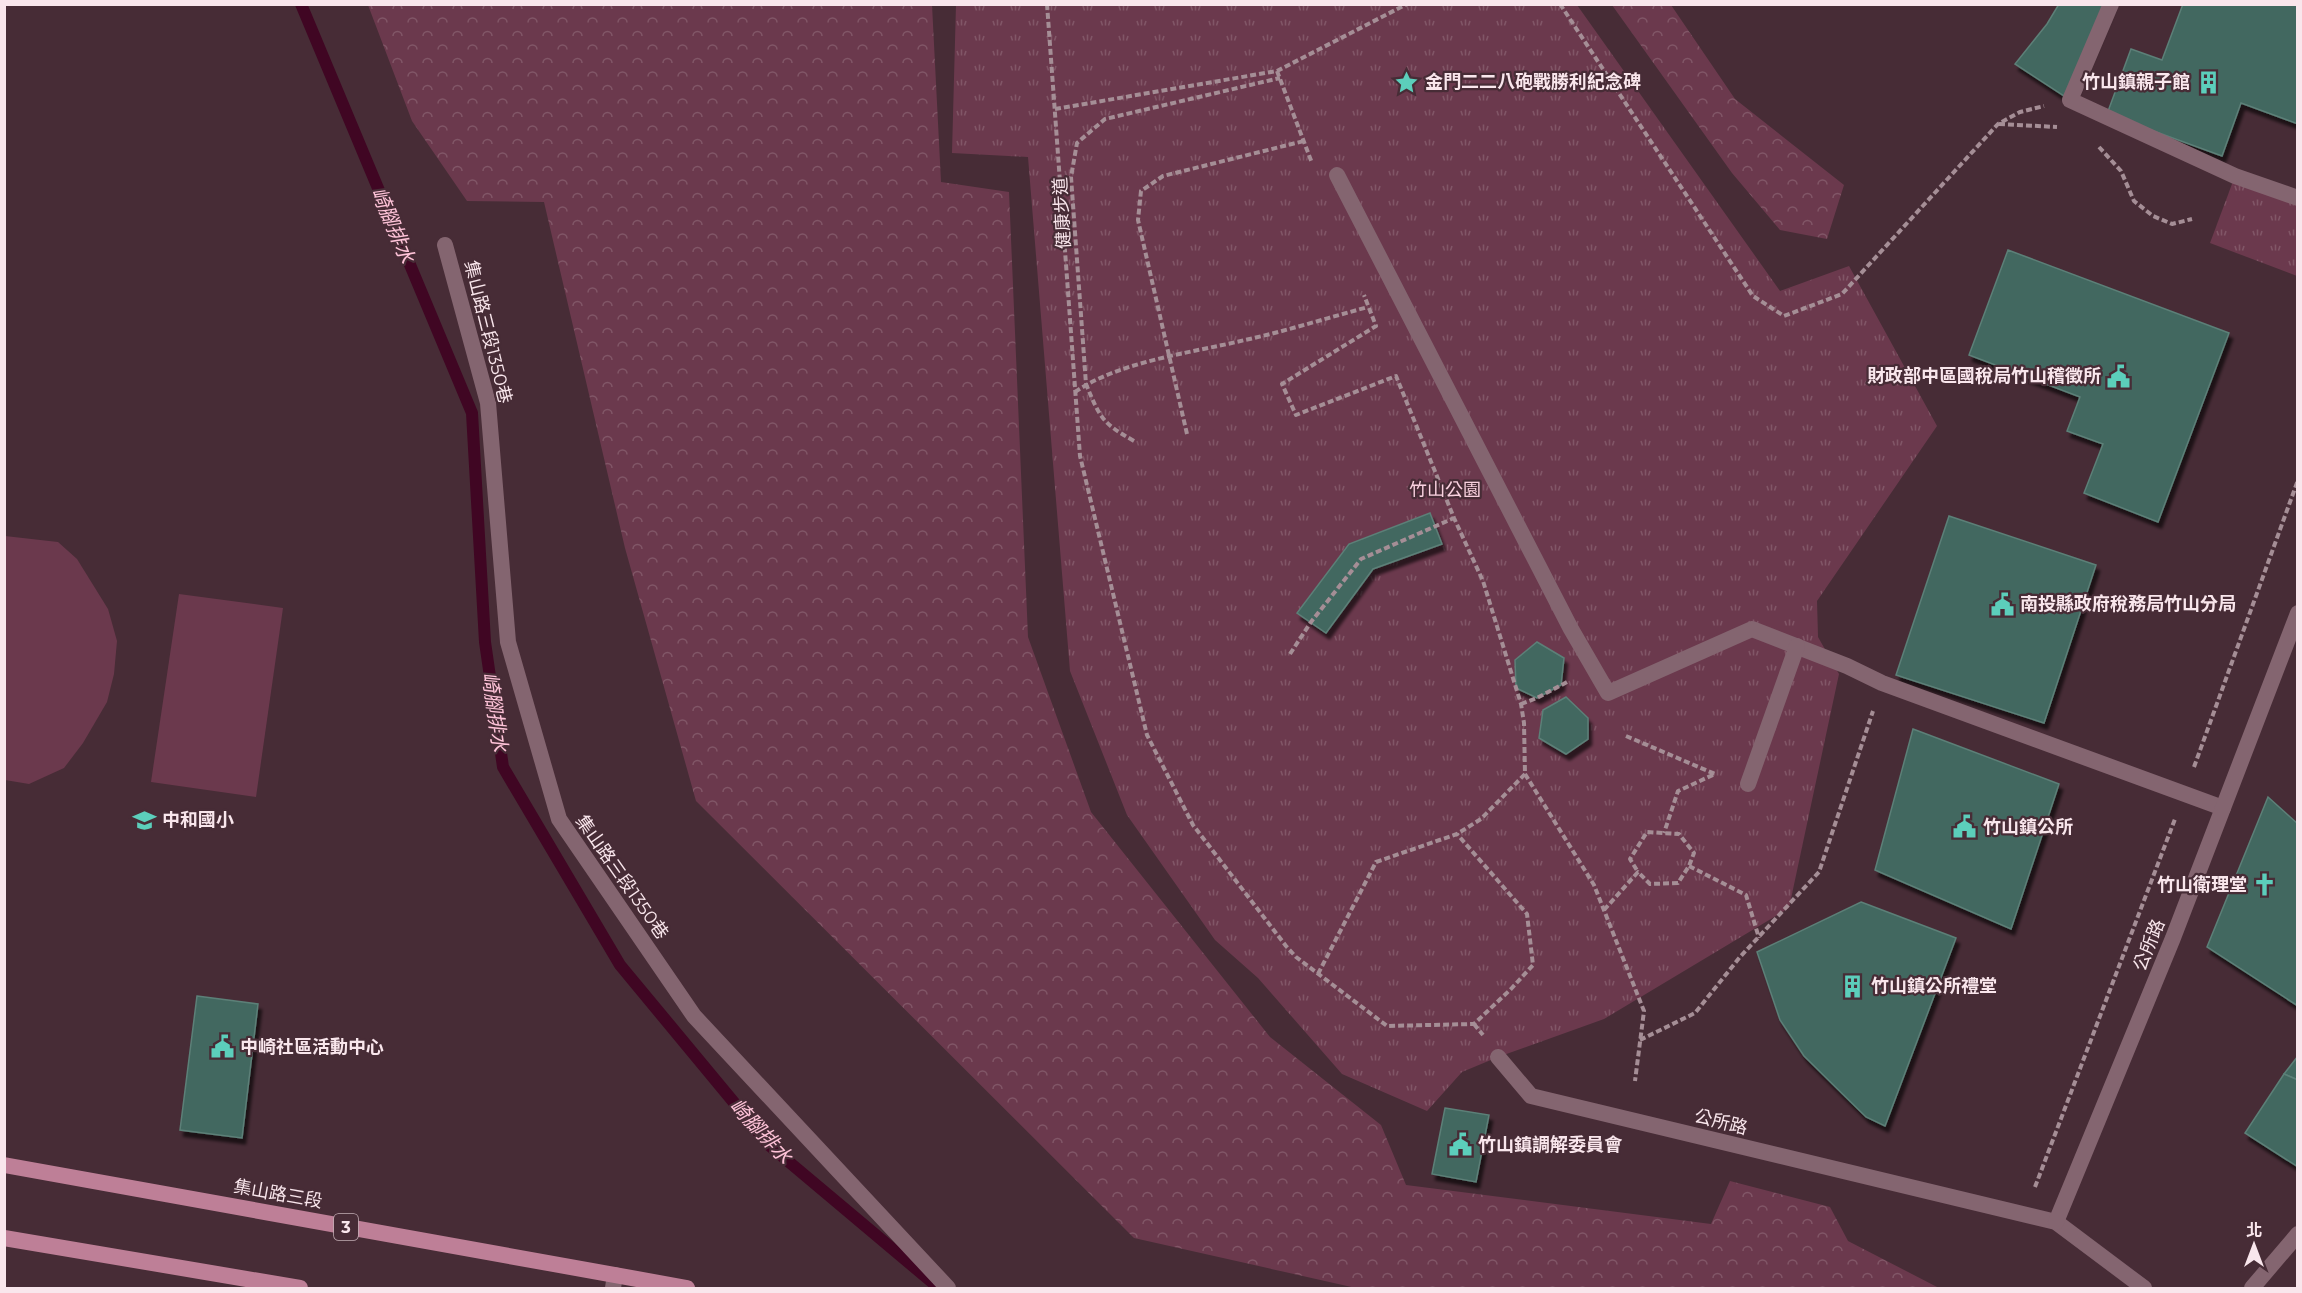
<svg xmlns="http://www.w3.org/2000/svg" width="2302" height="1293" font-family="Montserrat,'Noto Sans TC',sans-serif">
  <defs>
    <pattern id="forest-crowns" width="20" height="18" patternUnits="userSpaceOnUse" patternTransform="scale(1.5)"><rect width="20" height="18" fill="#6b394d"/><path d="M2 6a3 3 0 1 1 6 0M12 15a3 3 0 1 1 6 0" fill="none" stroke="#815667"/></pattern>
    <pattern id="park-tufts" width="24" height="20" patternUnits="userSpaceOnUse" patternTransform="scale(1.5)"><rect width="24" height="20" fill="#6b394d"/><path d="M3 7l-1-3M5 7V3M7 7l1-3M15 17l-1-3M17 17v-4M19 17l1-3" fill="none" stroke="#815667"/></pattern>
    <filter id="shadow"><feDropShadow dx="3.5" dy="6" stdDeviation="1.5" flood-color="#0009"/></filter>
  </defs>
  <rect width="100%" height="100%" fill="#472c36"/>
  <g fill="#6b394d">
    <path d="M5,536L58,542L77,559L108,609L117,641L114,674L107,702L83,743L64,768L29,784L5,780Z"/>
    <path d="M179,594L283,608L256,797L151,782Z"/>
  </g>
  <g fill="url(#forest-crowns)">
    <path d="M368,5H932L941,182L1009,192L1028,637L1091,812L1270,1037L1381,1125L1406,1185L1711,1224L1730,1181L1830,1207L1848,1241L1939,1288H1356L1134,1238L696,801L625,548L544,202L467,201L412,121Z"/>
    <path d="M1612,5H1671L1735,99L1844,185L1827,239L1780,230L1732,173Z"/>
  </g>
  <g fill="url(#park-tufts)">
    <path d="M956,5H1577L1780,291L1849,266L1937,426L1817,601L1818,637L1839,674L1789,908L1604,1019L1498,1057L1462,1072L1427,1111L1342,1074L1258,978L1215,940L1127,815L1070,671L1028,157L952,153Z"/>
    <path d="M2235,176L2297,200V276L2210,243Z"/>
  </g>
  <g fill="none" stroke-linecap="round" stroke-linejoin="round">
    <path stroke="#400623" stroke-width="12" d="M301,4L472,413L485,642L503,767L620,965L770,1146L939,1288"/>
  </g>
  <g fill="#436760" stroke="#5c8078" stroke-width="1.5" filter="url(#shadow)">
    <path d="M2059,4H2111L2070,100L2015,64L2047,24Z"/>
    <path d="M2183,4H2298V124L2241,103L2222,156L2107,114L2131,49L2162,60Z"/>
    <path d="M2008,250L2229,333L2158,522L2084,493L2103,444L2067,431L2080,397L1969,355Z"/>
    <path d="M1430,513L1442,544L1373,569L1326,633L1297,613L1349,544Z"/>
    <path d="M1949,516L2096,565L2044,723L1896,675Z"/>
    <path d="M1537,642L1564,658L1561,685L1537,698L1516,688L1515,660Z"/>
    <path d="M1566,697L1588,718V739L1566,754L1539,738L1543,710Z"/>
    <path d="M1913,729L2059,784L2011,929L1875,870Z"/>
    <path d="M2268,797L2298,824V1006L2207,947Z"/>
    <path d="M1861,902L1956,938L1885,1126L1866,1117L1804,1056L1780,1020L1757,952Z"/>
    <path d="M197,996L258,1004L242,1138L180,1130Z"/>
    <path d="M2298,1056V1080L2284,1074Z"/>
    <path d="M2284,1074L2298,1080V1167L2245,1133Z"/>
    <path d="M1445,1108L1489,1115L1476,1182L1432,1174Z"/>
  </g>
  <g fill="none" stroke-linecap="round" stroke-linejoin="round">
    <g stroke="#a58e96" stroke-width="4" stroke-dasharray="6 3" stroke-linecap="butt">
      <path d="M1047,4L1080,456L1147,735L1193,825L1286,946L1296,957L1387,1026L1474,1024L1511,989L1533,965L1527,914L1457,834"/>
      <path d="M1560,4L1753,296L1784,316L1842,294L1998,124L2020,112L2044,106"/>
      <path d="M1277,71L1312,163"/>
      <path d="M1055,109L1277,71L1407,4"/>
      <path d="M1999,124L2057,127"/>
      <path d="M2099,147L2121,171L2134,201L2153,216L2172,224L2192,219"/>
      <path d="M1075,392C1120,361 1191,353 1245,340C1286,331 1327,318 1368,307"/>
      <path d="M1187,434L1138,220L1141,191L1163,176L1304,141"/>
      <path d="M1134,441C1102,423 1100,418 1086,384L1071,177L1077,143L1105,119L1280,78"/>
      <path d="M1290,654L1311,622L1361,559L1454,518"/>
      <path d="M1521,704L1537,698L1569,681"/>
      <path d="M1626,736L1715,774L1678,791L1664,833"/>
      <path d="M2194,767L2298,480"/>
      <path d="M1525,774L1594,885L1644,1011L1635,1081"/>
      <path d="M1689,866L1746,895L1759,938"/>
      <path d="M1604,910L1638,872L1650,884L1678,883L1689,866L1694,853L1679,834L1647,832L1630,859L1638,872"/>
      <path d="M1318,974L1376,862L1457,834L1481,819L1525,774L1524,723L1521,704L1483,581L1454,518L1396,376L1296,415L1282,384L1376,326L1364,295"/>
      <path d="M1474,1024L1483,1035"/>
      <path d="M1640,1040L1695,1013L1740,957L1819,872L1873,711"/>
      <path d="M2035,1187L2175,819"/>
    </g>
    <g stroke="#846570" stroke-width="16">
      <path d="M2111,4L2070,100L2235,176L2298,198"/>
      <path d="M1337,175L1571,629L1608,693L1752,629L1847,666L1882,683L2223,808"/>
      <path d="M445,245L488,403L508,642L559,819L694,1016L948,1288"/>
      <path d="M1748,784L1797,646"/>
      <path d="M2252,1288L2298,1234"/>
    </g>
    <g stroke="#846570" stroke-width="16">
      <path d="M1498,1057L1531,1096L2056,1222L2144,1288"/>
      <path d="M2056,1222L2173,938L2298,613"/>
      <path d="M613,1288L615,1275"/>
    </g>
    <g stroke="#be7f97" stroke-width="16">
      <path d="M4,1165L687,1288"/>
      <path d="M4,1238L300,1288"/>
    </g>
  </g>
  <defs>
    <symbol id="sight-bare" viewBox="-9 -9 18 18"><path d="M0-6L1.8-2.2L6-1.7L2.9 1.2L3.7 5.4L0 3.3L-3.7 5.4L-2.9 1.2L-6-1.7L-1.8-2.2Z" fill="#5ccebb" stroke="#472c36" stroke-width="2.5" paint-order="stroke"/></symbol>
    <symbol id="building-bare" viewBox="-9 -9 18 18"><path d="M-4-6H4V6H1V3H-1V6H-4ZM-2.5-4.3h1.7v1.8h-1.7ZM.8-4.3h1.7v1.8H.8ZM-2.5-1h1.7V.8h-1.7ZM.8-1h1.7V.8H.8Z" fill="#5ccebb" stroke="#472c36" stroke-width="2.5" paint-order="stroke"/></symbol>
    <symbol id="civic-bare" viewBox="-9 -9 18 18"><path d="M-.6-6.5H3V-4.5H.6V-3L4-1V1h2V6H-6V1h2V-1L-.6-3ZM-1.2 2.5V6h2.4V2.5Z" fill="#5ccebb" stroke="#472c36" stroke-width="2.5" paint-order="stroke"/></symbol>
    <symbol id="school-bare" viewBox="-9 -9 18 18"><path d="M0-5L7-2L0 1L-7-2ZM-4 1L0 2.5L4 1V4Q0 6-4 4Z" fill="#5ccebb" stroke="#472c36" stroke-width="2.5" paint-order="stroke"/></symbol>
    <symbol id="church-bare" viewBox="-9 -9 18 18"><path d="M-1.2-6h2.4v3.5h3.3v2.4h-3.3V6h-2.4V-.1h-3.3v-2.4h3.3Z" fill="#5ccebb" stroke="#472c36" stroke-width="2.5" paint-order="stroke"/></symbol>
  </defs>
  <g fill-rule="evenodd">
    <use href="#sight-bare" x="1390" y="66" width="33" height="33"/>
    <use href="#building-bare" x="2192" y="66" width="33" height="33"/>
    <use href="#civic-bare" x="2102" y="360" width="33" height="33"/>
    <use href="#civic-bare" x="1986" y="588" width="33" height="33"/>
    <use href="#school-bare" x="128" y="804" width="33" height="33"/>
    <use href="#civic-bare" x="1948" y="810" width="33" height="33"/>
    <use href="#church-bare" x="2248" y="868" width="33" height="33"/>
    <use href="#building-bare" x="1836" y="970" width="33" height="33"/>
    <use href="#civic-bare" x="206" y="1030" width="33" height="33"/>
    <use href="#civic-bare" x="1444" y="1128" width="33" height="33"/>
  </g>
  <g text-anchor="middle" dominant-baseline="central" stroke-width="4.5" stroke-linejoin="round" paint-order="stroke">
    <rect fill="#472c36" stroke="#c4aeb5" stroke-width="1.5" x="334" y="1214" width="24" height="26" rx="4.5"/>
    <g font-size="16" font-weight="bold" fill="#f9e6ec">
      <text x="346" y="1227">3</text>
    </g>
    <g font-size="18" font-weight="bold" fill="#f9e6ec" stroke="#472c36" text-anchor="start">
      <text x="1425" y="82">金門二二八砲戰勝利紀念碑</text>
      <text x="2190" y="82" text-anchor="end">竹山鎮親子館</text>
      <text x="2101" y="376" text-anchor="end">財政部中區國稅局竹山稽徵所</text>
      <text x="2020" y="604">南投縣政府稅務局竹山分局</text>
      <text x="162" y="820">中和國小</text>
      <text x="1983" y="827">竹山鎮公所</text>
      <text x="2247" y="885" text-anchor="end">竹山衛理堂</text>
      <text x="1871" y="986">竹山鎮公所禮堂</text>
      <text x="240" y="1047">中崎社區活動中心</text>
      <text x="1478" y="1145">竹山鎮調解委員會</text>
    </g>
    <g font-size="18" fill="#f9e6ec" stroke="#472c36">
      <text transform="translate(1062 213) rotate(-93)">健康步道</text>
      <text transform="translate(488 332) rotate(76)">集山路三段1350巷</text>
      <text transform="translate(622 877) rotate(55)">集山路三段1350巷</text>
      <text transform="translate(2149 945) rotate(-68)">公所路</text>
      <text transform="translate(1721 1122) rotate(14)">公所路</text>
      <text transform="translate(278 1194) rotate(10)">集山路三段</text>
    </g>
    <g font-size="18" fill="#f9d1df" stroke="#472c36">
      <text x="1445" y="490">竹山公園</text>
    </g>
    <g font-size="20" font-style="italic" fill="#fec3d8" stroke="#472c36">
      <text transform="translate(393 225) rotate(67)">崎腳排水</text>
      <text transform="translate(495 712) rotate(82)">崎腳排水</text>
      <text transform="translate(761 1131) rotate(47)">崎腳排水</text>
    </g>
  </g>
  <rect width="2302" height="1293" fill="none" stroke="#f9e6ec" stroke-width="12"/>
  <g transform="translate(2254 1245)" stroke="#472c36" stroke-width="4.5" paint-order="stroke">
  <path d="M0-4.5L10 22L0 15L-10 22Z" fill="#f9e6ec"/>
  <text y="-9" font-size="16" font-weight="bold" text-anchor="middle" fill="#f9e6ec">北</text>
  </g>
</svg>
